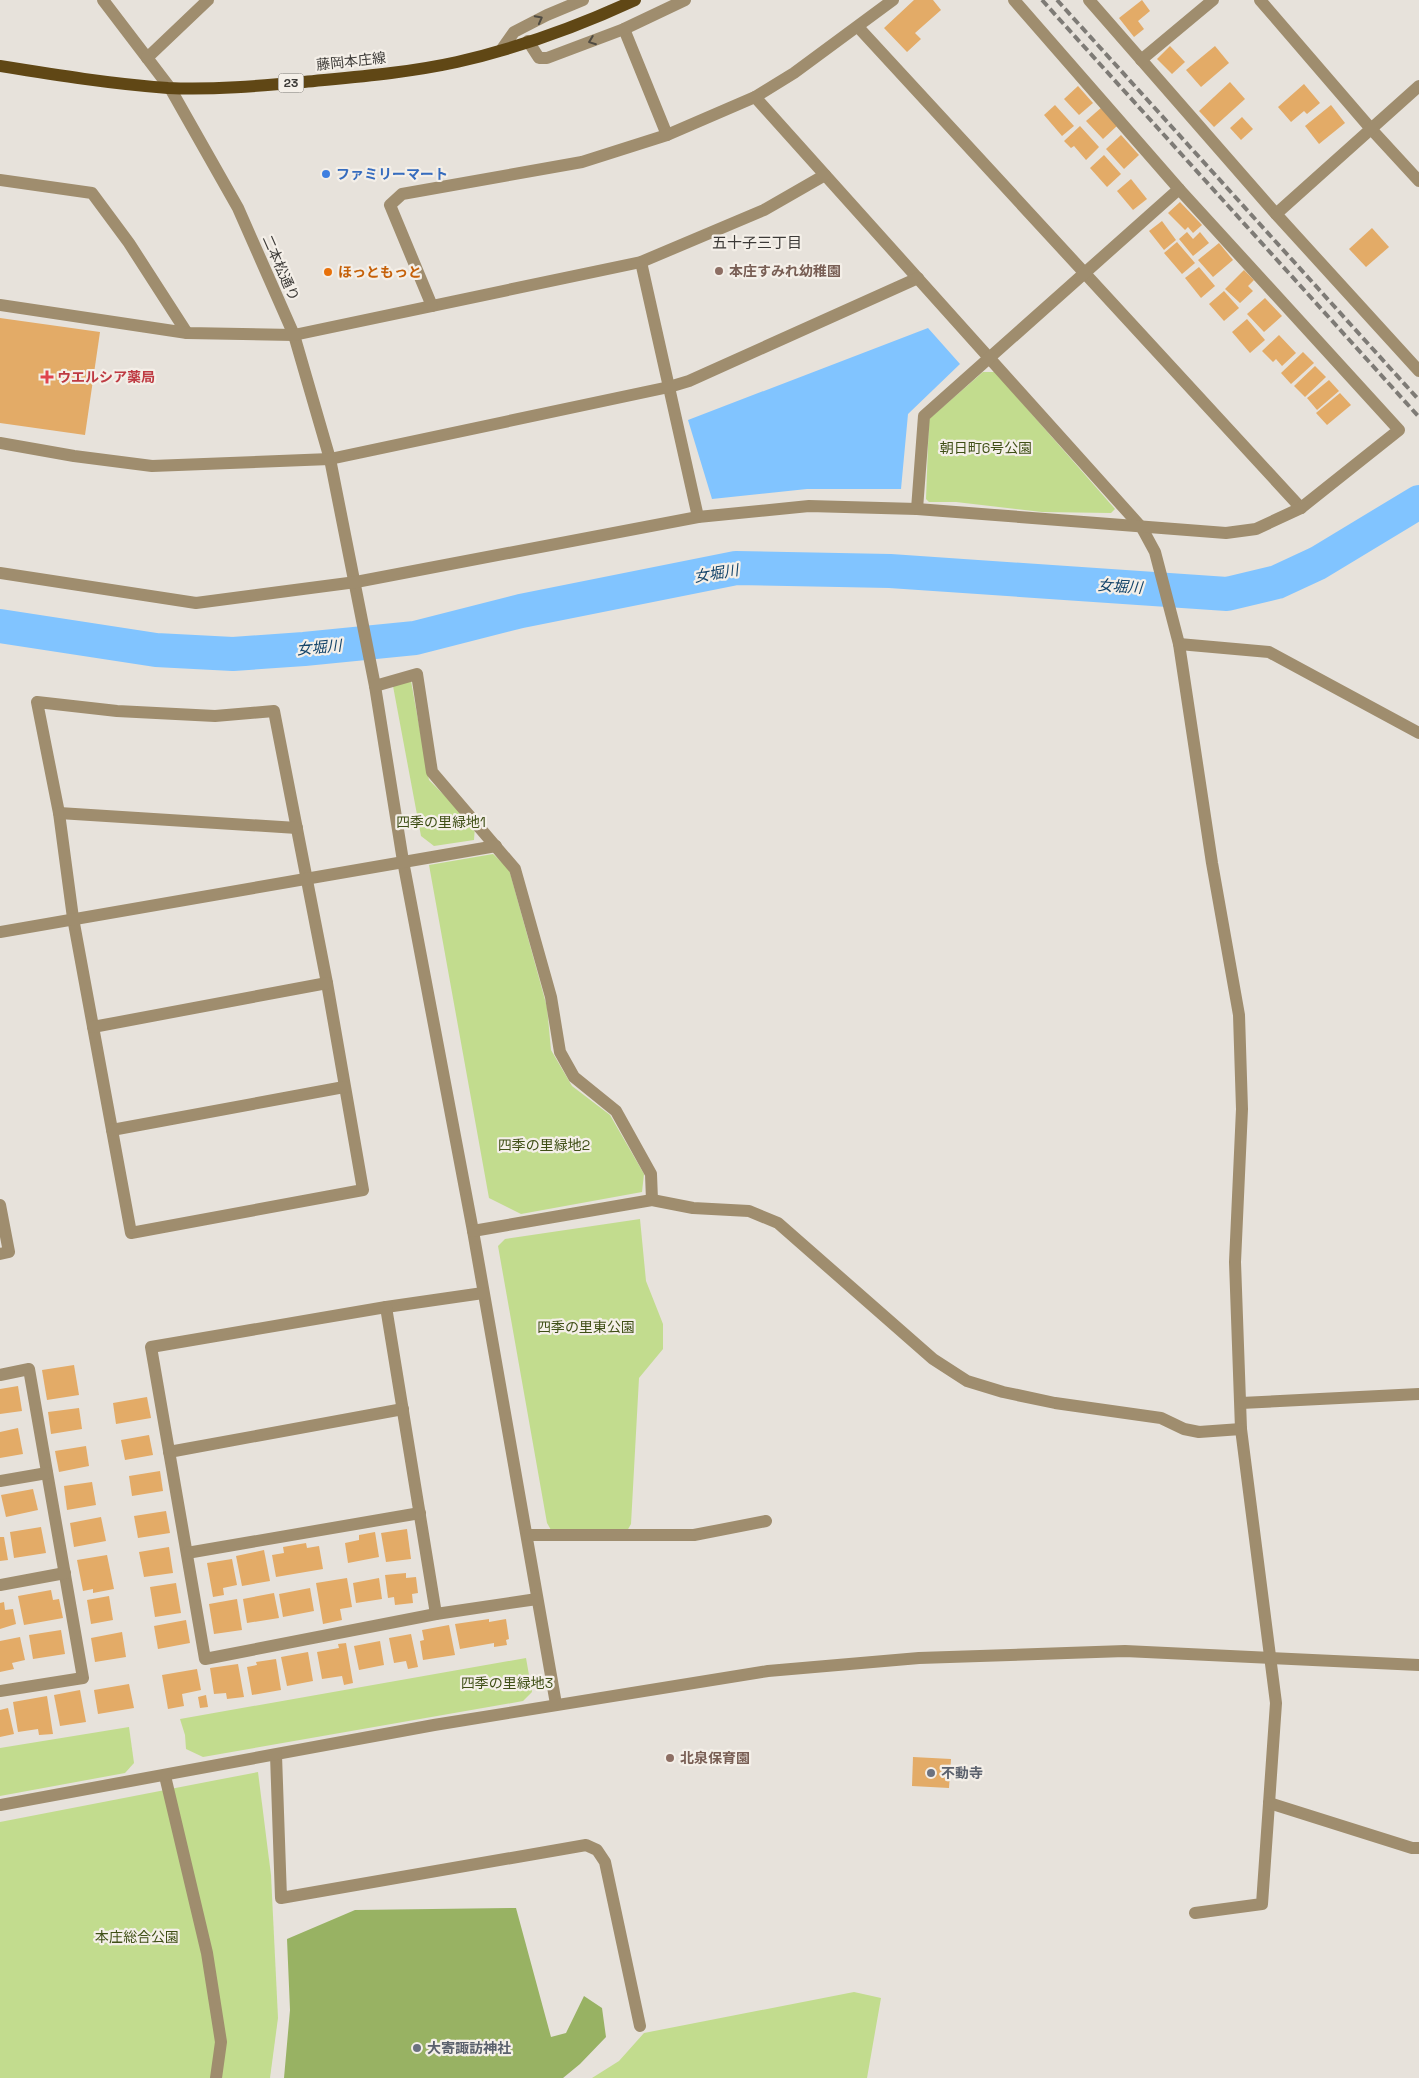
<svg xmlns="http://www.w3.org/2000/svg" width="1419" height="2078" font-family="'Space Grotesk','Noto Sans JP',sans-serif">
  <rect width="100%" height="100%" fill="#e7e2db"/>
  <g fill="#c2dc8e">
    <path d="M983,372H995L1115,509L1111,513L1042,512L956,502H929L926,499L929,419Z"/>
    <path d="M411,681L429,780L475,826L474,840L434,846L421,836L393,686Z"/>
    <path d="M493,854L509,869L547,1007L551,1050L572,1086L610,1115L644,1174L642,1192L521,1214L489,1198L429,865Z"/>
    <path d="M640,1219L646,1281L663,1324V1349L639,1378L631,1524L627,1531L551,1530L547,1523L498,1246L505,1239Z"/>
    <path d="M526,1658L532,1692L523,1701L203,1757L186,1749L185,1735L180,1719Z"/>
    <path d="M129,1727L134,1763L125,1773L0,1796V1748Z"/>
    <path d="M258,1772L271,1875L278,2018L270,2078H0V1822Z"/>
    <path d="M854,1992L881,1998L867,2078H592L619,2061L644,2033Z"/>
  </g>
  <path fill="#98b263" d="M516,1908L551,2037L566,2033L584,1996L602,2008L606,2037L580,2064L563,2078H284L290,2010L287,1939L355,1910Z"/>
  <path fill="#81c4ff" d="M928,328L960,364L908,414L901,489H807L712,499L688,420Z"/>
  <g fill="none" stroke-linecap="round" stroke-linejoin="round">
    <path stroke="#81c4ff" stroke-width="34" d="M0,626L156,650L233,654L304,649L415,638L521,611L736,568L890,571L1227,594L1277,582L1318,563L1419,502"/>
  </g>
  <g fill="#e3ab67">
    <path d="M914,0H933L941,10L915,33L921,39L907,52L884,28Z"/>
    <path d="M1142,0L1150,11L1138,21L1144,29L1134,37L1119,18Z"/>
    <path d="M1170,46L1185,62L1172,74L1157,59Z"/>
    <path d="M1215,46L1229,63L1201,87L1186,70Z"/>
    <path d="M1230,82L1245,99L1214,127L1199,111Z"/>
    <path d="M1304,84L1320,103L1307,114L1304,111L1291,122L1278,107Z"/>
    <path d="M1078,86L1093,103L1079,115L1064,99Z"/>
    <path d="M1055,105L1074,126L1062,136L1044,115Z"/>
    <path d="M1331,105L1345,123L1319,144L1305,126Z"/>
    <path d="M1102,107L1118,125L1103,139L1086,121Z"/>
    <path d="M1242,117L1253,129L1241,140L1230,128Z"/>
    <path d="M1080,126L1099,147L1086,160L1074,146L1071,148L1064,141Z"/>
    <path d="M1121,135L1139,155L1124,169L1106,149Z"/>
    <path d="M1104,155L1121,174L1107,187L1090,168Z"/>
    <path d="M1131,179L1147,199L1133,210L1117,191Z"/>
    <path d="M1180,202L1202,225L1193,233L1188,227L1185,230L1168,213Z"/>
    <path d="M1162,221L1176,240L1164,250L1149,231Z"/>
    <path d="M1372,228L1389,247L1366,267L1349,249Z"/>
    <path d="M1187,232L1193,239L1200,232L1209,243L1193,256L1179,239Z"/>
    <path d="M1177,242L1195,263L1182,274L1164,253Z"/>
    <path d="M1219,243L1233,260L1213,277L1198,260Z"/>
    <path d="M1199,267L1215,286L1201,298L1185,278Z"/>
    <path d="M1244,270L1254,280L1248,286L1253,291L1240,303L1225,289Z"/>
    <path d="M1224,291L1239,308L1224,321L1209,304Z"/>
    <path d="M1265,298L1282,316L1264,332L1247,314Z"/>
    <path d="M0,318L100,332L85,435L0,423Z"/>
    <path d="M1247,319L1265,340L1250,353L1232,332Z"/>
    <path d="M1279,335L1296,353L1282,366L1276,359L1273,362L1262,351Z"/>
    <path d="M1303,352L1314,363L1291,384L1281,373Z"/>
    <path d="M1315,366L1326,377L1305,397L1294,386Z"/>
    <path d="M1329,380L1339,391L1317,410L1307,398Z"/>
    <path d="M1340,393L1351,405L1327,425L1316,413Z"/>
    <path d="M74,1365L79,1395L47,1400L42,1370Z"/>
    <path d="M18,1386L22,1411L0,1414V1389Z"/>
    <path d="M147,1397L151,1418L116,1424L113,1403Z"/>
    <path d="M79,1408L82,1429L51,1434L48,1412Z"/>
    <path d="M18,1428L23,1454L0,1458V1432Z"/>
    <path d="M149,1435L153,1455L125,1460L121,1440Z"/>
    <path d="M86,1446L89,1466L59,1472L55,1451Z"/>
    <path d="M160,1471L163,1491L132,1496L129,1476Z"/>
    <path d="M92,1482L96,1505L67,1510L64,1486Z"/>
    <path d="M33,1489L38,1510L6,1517L1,1495Z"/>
    <path d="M166,1511L170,1533L138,1538L134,1516Z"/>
    <path d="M101,1517L106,1541L74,1547L70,1523Z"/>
    <path d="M41,1527L46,1553L14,1558L10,1532Z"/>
    <path d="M407,1529L411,1559L386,1562L381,1533Z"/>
    <path d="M375,1532L379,1557L348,1563L345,1543L359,1540V1535Z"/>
    <path d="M0,1537H4L8,1560L0,1561Z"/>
    <path d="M306,1543L307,1548L319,1546L323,1569L276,1577L272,1555L284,1553L283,1547Z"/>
    <path d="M169,1547L173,1573L144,1577L139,1552Z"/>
    <path d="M264,1550L270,1581L242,1586L236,1556Z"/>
    <path d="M107,1555L114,1589L93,1593V1589L83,1591L77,1560Z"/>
    <path d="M232,1559L237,1585L223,1588L224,1595L213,1597L207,1563Z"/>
    <path d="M406,1573V1578L416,1577L418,1593L412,1594L413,1603L395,1605L394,1597L388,1598L385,1575Z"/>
    <path d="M347,1578L352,1607L340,1609L342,1620L323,1624L316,1583Z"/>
    <path d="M379,1578L382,1599L356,1603L353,1583Z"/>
    <path d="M176,1583L181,1613L155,1617L150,1587Z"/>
    <path d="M310,1588L314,1611L283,1617L279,1594Z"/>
    <path d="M51,1590L53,1600L59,1599L63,1618L24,1625L18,1596Z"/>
    <path d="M274,1593L279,1618L247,1623L243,1599Z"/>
    <path d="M109,1596L113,1620L91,1624L87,1600Z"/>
    <path d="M237,1599L242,1630L214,1634L209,1604Z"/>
    <path d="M4,1602L5,1610L13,1609L16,1624L0,1629V1603Z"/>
    <path d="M489,1619V1622L506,1619L509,1639L506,1640L507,1645L494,1647V1643L460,1649L455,1624Z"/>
    <path d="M186,1620L190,1643L158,1649L154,1626Z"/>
    <path d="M449,1625L455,1655L423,1660L420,1641L424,1640L422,1630Z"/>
    <path d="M61,1630L65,1654L33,1659L29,1635Z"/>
    <path d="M122,1632L126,1657L95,1662L91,1638Z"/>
    <path d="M411,1634L418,1667L408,1669L406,1661L394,1663L389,1638Z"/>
    <path d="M20,1637L25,1660L12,1663L14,1669L0,1672V1641Z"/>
    <path d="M380,1641L384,1665L359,1670L354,1646Z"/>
    <path d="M346,1643L353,1683L344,1685L342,1676L322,1679L317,1652L339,1648L338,1644Z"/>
    <path d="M308,1652L313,1681L287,1686L281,1657Z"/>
    <path d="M276,1659L281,1690L252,1695L247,1667L257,1665L256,1662Z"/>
    <path d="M238,1664L244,1697L227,1699L226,1693L214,1694L210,1668Z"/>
    <path d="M197,1669L201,1690L182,1694L184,1706L168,1709L162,1675Z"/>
    <path d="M129,1684L134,1708L98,1714L94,1690Z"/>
    <path d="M80,1690L86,1722L60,1726L54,1695Z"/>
    <path d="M206,1695L208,1707L200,1708L198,1697Z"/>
    <path d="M47,1696L53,1734L39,1735L38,1729L18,1732L13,1702Z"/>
    <path d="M8,1708L14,1734L0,1737V1710Z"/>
    <path d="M913,1757L951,1759L949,1788L912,1786Z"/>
  </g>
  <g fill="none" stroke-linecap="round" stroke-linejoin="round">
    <g stroke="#9f8d6e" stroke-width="12">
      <path d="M103,0L170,88L238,208L294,335L330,459L375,686L403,861L473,1231L556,1704"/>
      <path d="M1089,0L1276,214L1419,371"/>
      <path d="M1260,0L1372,130L1419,181"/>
      <path d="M858,27L1301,508"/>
      <path d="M624,29L667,135"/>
      <path d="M528,41L539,58H547L624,29L685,0"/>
      <path d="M502,49L514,32L547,15L583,0"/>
      <path d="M147,58L208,0"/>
      <path d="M1141,60L1213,0"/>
      <path d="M755,97L1142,528L1155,552L1179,644L1212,863L1239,1015L1242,1109L1235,1262L1241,1429L1276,1703L1262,1904L1195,1913"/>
      <path d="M0,180L92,193L129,243L187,333"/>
      <path d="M1276,214L1419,86"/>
      <path d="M641,262L698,517"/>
      <path d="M0,305L187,333L294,335L641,262L764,210L825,175"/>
      <path d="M432,306L390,205L402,194L582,162L667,135L755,97L794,73L893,0"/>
      <path d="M0,443L74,456L152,466L330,459L669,387L689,381L918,278"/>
      <path d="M917,509L924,416L1179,189"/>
      <path d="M0,573L196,603L356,582L698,517L809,506L917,509L1226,533L1256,529L1301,508L1399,430L1179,189L1014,0"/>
      <path d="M1179,644L1269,652L1419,733"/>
      <path d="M375,686L417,674L432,772L515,869L551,997L560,1052L574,1077L616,1111L651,1174L652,1200"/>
      <path d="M37,702L117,711L215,716L274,711L327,983L363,1190L131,1233L73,918L59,813Z"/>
      <path d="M59,813L297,828"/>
      <path d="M0,932L496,846"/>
      <path d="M93,1027L327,983"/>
      <path d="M112,1130L344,1087"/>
      <path d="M0,1205L9,1252L0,1254"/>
      <path d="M473,1231L652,1200L693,1208L749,1211L778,1223L933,1359L967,1381L1003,1392L1055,1403L1161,1418L1184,1429L1199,1432L1241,1429"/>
      <path d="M483,1293L386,1307L151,1347L205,1659L436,1614L537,1599"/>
      <path d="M386,1307L436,1614"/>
      <path d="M0,1375L29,1369L83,1678L0,1691"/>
      <path d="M1241,1403L1419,1394"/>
      <path d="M169,1452L403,1409"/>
      <path d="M0,1481L47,1473"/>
      <path d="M528,1535H694L766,1521"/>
      <path d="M187,1553L420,1513"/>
      <path d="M0,1585L65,1573"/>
      <path d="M276,1755L281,1898L586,1845L597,1850L605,1862L640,2026"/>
      <path d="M165,1776L207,1953L221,2042L216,2078"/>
      <path d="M1269,1803L1412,1848H1419"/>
      <path d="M0,1805L434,1725L768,1671L919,1658L1125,1651L1419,1665"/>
    </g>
    <path stroke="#604715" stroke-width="12" d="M0,66C56,75 112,84 168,88C213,90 259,86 304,82C355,77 407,73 457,62C518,48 579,26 635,0"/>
    <g stroke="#7e7b76" stroke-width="4" stroke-dasharray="8 4" stroke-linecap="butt">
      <path d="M1042,0L1419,417"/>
      <path d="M1057,0L1419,400"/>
    </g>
  </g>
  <defs><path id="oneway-chevron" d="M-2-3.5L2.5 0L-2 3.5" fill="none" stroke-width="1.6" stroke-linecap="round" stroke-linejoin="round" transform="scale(1.25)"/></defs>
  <g stroke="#504b42">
    <use href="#oneway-chevron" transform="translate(539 19) rotate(-28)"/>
    <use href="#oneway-chevron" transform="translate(592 41) rotate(159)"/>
  </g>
  <circle fill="#3f7fe0" stroke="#f4efe8" stroke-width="2" cx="326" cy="174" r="5"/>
  <g fill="#8d6e63" stroke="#f4efe8" stroke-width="2">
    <circle cx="719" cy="271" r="5"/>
    <circle cx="670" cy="1758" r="5"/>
  </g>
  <circle fill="#e8710a" stroke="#f4efe8" stroke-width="2" cx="328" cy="272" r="5"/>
  <path fill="#e0444e" stroke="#f4efe8" stroke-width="2" d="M44.5 369.5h5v5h5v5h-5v5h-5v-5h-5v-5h5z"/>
  <g fill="#6b7280" stroke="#f4efe8" stroke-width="2">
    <circle cx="931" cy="1773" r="5"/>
    <circle cx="417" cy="2048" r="5"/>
  </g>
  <g text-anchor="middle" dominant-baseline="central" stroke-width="4.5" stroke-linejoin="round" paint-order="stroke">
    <rect fill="#f4efe8" stroke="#73706c" stroke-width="1" x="278.5" y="73.5" width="25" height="19" rx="4"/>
    <g font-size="12" font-weight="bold" fill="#3c3a37">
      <text x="291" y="83">23</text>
    </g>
    <g font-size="14" fill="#3c3a37" stroke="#f4efe8">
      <text transform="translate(351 61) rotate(-6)">藤岡本庄線</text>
      <text transform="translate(281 268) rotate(66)">二本松通り</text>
    </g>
    <g font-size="14" font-weight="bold" fill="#366cbe" stroke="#f4efe8" text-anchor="start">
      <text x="336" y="174">ファミリーマート</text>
    </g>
    <g font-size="14" font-weight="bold" fill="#785e54" stroke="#f4efe8" text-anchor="start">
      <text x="729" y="271">本庄すみれ幼稚園</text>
      <text x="680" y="1758">北泉保育園</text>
    </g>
    <g font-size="14" font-weight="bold" fill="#c56008" stroke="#f4efe8" text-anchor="start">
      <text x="338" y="272">ほっともっと</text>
    </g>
    <g font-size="14" font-weight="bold" fill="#be3a42" stroke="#f4efe8" text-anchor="start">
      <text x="57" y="377">ウエルシア薬局</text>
    </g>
    <g font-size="14" fill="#3f4f16" stroke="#f4efe8">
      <text x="986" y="448">朝日町6号公園</text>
      <text x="441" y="822">四季の里緑地1</text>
      <text x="544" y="1145">四季の里緑地2</text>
      <text x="586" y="1327">四季の里東公園</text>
      <text x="507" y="1683">四季の里緑地3</text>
      <text x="137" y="1937">本庄総合公園</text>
    </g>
    <g font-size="14" font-weight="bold" fill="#5b616d" stroke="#f4efe8" text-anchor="start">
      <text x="941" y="1773">不動寺</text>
      <text x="427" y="2048">大寄諏訪神社</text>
    </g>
    <g font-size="15" fill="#3c3a37" stroke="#f4efe8">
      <text x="757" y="242">五十子三丁目</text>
    </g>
    <g font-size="15" font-style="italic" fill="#13446a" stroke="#f4efe8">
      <text transform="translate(716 573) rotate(-9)">女堀川</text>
      <text transform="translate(1120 586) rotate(4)">女堀川</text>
      <text transform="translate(319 647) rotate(-5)">女堀川</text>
    </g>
  </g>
</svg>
